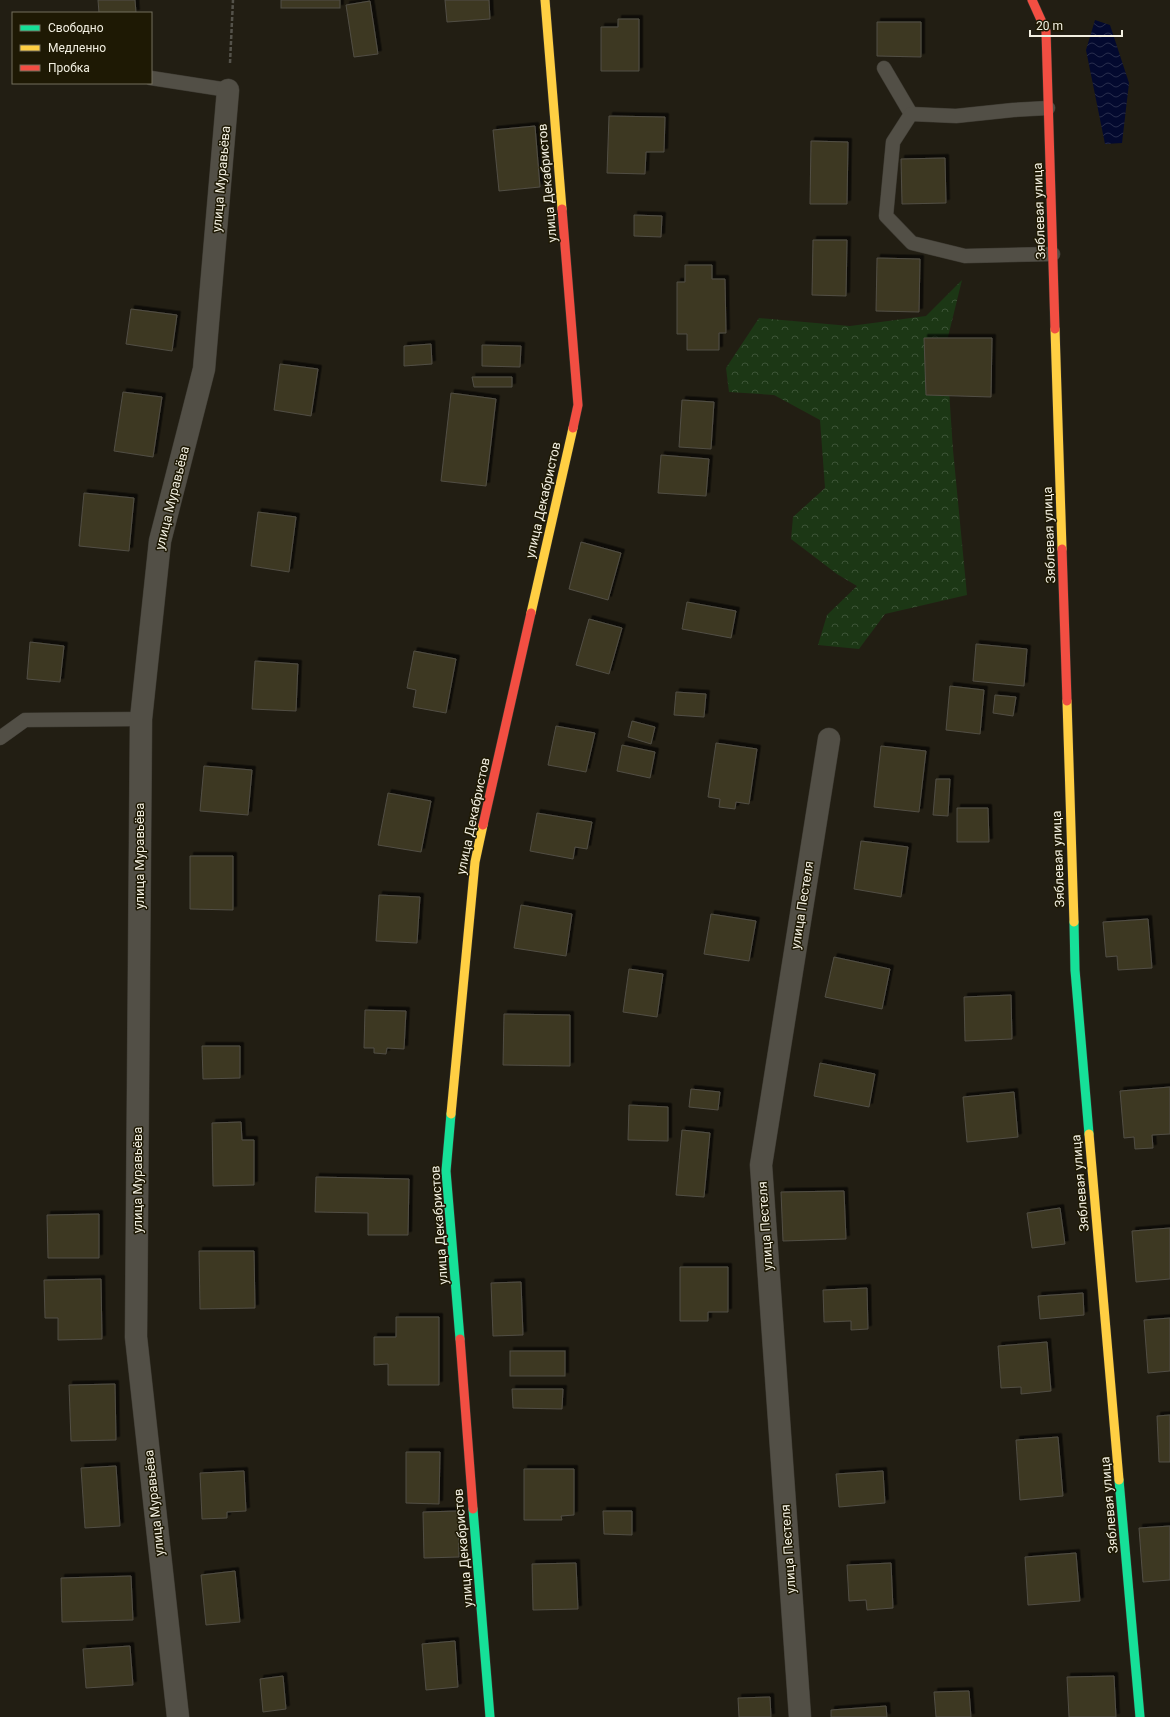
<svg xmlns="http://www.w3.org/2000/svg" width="1170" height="1717" font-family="Roboto,sans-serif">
  <defs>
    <pattern id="forest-crowns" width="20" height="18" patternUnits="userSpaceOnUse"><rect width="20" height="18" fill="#1c3715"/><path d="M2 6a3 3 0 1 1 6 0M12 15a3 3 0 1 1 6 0" fill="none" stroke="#3d5437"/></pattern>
    <pattern id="water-waves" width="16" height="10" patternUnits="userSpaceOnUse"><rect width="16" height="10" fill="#03092f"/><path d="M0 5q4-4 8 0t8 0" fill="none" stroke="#282d4d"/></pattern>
    <filter id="shadow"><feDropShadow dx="3.5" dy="-3.5" stdDeviation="0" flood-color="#0009"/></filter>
  </defs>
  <rect width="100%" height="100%" fill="#221e13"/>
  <path fill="url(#forest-crowns)" d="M962,280L946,345L953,450L967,595L885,614L859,649L818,645L827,615L857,586L837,574L791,539L793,517L825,488L820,420L774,395L729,392L726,368L759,318L850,326L926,316Z"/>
  <path fill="url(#water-waves)" d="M1095,20L1110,25L1129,83L1122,143L1105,144L1086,50Z"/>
  <g fill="#3e3824" stroke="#514e44" filter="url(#shadow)">
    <path d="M98,0H135L136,13H99Z"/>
    <rect x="281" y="0" width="59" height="8"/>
    <path d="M445,0H489L490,19L447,22Z"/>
    <path d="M370,1L378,54L354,57L346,5Z"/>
    <path d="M618,19H639V71H601V27H618Z"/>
    <path d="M877,22H921V57L877,56Z"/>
    <path d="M609,116L665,117L664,152H646L645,174L607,173Z"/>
    <path d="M535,126L540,187L499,191L493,130Z"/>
    <path d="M811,141L848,142L847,204H810Z"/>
    <path d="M945,158L946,203L902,204L901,159Z"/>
    <path d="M634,215L662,216L661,237L634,236Z"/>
    <path d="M813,240H847L846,296L812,295Z"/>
    <path d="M877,258L920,259L919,312L876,311Z"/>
    <path d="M685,265H712V279H725L726,333H719V350H687V334H677V282H685Z"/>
    <path d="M131,309L177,315L172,351L126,344Z"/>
    <path d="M924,338H992L991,397L926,395Z"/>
    <path d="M431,344L432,364L404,366V346Z"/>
    <path d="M482,345L521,346L520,367L482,366Z"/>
    <path d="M280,364L318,369L311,416L274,410Z"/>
    <path d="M472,377H512V387H474Z"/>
    <path d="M123,392L162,397L153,457L114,451Z"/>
    <path d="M451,393L496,399L486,486L441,481Z"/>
    <path d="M682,400L714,402L711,449L679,447Z"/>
    <path d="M661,455L709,459L706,496L658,493Z"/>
    <path d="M84,493L134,498L129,551L79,546Z"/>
    <path d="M258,512L296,517L289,572L251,566Z"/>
    <path d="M581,542L621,553L608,600L569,589Z"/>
    <path d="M687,602L736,611L731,638L682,629Z"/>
    <path d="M589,619L622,628L609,674L576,665Z"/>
    <path d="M30,642L64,646L60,682L27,679Z"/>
    <path d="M976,644L1027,649L1024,686L973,681Z"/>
    <path d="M414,651L456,659L446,713L413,707L416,690L407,688Z"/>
    <path d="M255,661L298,664L296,711L252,709Z"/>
    <path d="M950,686L984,690L980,734L946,730Z"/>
    <path d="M676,692L706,694L704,717L674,715Z"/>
    <path d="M995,695L1016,697L1013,716L993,713Z"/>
    <path d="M632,721L655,727L651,744L628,737Z"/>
    <path d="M556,726L595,733L586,772L548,765Z"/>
    <path d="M716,743L757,749L749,804L736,802L735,809L719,807L720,799L708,797Z"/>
    <path d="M622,745L655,752L650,778L617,771Z"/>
    <path d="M881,746L926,751L919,812L874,807Z"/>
    <path d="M204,766L252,770L248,815L200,811Z"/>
    <path d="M936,779H950L948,816L933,815Z"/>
    <path d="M388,793L431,801L421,852L378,845Z"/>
    <path d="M957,808H988L989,842H957Z"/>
    <path d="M537,813L592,822L587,849L575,847L573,859L530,851Z"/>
    <path d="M861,841L908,847L901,897L854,889Z"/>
    <path d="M190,856H233V910L190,909Z"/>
    <path d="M379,895L420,897L417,943L376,941Z"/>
    <path d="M521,905L572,914L566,956L514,948Z"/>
    <path d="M711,914L756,921L749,961L704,954Z"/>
    <path d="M1148,919L1152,968L1118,970L1117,956L1106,957L1103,922Z"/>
    <path d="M834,957L890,969L882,1009L825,997Z"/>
    <path d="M629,969L663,974L657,1017L623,1012Z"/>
    <path d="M1011,995L1012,1039L965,1041L964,997Z"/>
    <path d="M365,1010L406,1011L404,1049L387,1048L386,1054L374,1053V1048H364Z"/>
    <path d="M504,1014L570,1015V1066L503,1065Z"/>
    <path d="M202,1046H240V1078L203,1079Z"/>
    <path d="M820,1063L875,1074L869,1107L814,1096Z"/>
    <path d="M1170,1087V1134L1152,1135L1153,1148L1135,1149L1134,1137L1124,1138L1120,1091Z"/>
    <path d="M691,1089L720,1092L718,1110L689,1107Z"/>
    <path d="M1014,1092L1018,1137L967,1142L963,1097Z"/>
    <path d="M629,1105L668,1107V1141L628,1140Z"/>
    <path d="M241,1122L242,1140H254V1185L213,1186L212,1123Z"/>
    <path d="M682,1130L710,1133L704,1197L676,1195Z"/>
    <path d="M316,1177L409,1179L408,1235H368V1213L315,1212Z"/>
    <path d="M844,1191L846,1239L783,1241L781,1192Z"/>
    <path d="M1060,1208L1065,1244L1032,1248L1027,1213Z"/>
    <path d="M99,1214V1258H48L47,1215Z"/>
    <path d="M1170,1228V1279L1136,1282L1132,1231Z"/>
    <path d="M199,1251H254L255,1308L200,1309Z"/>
    <path d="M680,1267H728V1312H708V1321H680Z"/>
    <path d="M101,1279L102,1339L58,1340V1318H45L44,1280Z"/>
    <path d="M521,1282L523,1335L493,1336L491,1283Z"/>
    <path d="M867,1288L868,1329L851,1330V1321L824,1322L823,1290Z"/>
    <path d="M1083,1293L1084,1315L1040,1319L1038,1296Z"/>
    <path d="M396,1317H439V1385H388V1364L374,1365V1337H396Z"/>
    <path d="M1170,1318V1371L1148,1373L1144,1320Z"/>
    <path d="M1047,1342L1051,1391L1021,1394V1387L1001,1388L998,1346Z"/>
    <rect x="510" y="1351" width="55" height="25"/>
    <path d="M115,1384L116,1440L71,1441L69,1385Z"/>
    <path d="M512,1389H563L562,1409L513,1408Z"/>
    <path d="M1170,1415V1462H1159L1157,1416Z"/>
    <path d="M1058,1437L1063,1496L1020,1500L1016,1440Z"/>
    <path d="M406,1452H440L439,1504L406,1503Z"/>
    <path d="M116,1466L120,1526L85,1528L81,1468Z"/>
    <path d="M524,1469H574V1515L561,1516L562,1520H524Z"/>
    <path d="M244,1471L246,1511L227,1512V1518L202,1519L200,1473Z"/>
    <path d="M883,1471L885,1503L839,1507L836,1474Z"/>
    <path d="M458,1511L459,1557L424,1558L423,1512Z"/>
    <path d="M603,1511H632V1535L604,1534Z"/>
    <path d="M1170,1526V1580L1143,1582L1139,1528Z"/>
    <path d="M1076,1553L1080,1601L1028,1605L1025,1557Z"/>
    <path d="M576,1563L578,1609L533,1610L532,1564Z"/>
    <path d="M891,1563L893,1608L867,1610L866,1600L849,1601L847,1565Z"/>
    <path d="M235,1571L240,1622L206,1625L201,1575Z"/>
    <path d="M131,1576L133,1620L62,1622L61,1578Z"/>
    <path d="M455,1641L458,1687L426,1690L422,1644Z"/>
    <path d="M130,1646L133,1685L86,1688L83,1649Z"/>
    <path d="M283,1676L286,1709L263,1712L260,1679Z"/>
    <path d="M1114,1676L1116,1717H1069L1067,1677Z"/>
    <path d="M969,1691L971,1717H936L934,1692Z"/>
    <path d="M770,1697L771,1717H739L738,1698Z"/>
    <path d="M886,1706L887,1717H831V1710Z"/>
  </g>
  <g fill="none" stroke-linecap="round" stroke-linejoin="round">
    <defs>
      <g id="lane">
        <path d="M884,68L911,114"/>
        <path d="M151,78L228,90"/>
        <path d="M1048,108L1013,110L956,116L911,114L893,142L886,216L912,243L965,256L1053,254"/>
        <path d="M0,738L25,720L141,719"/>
      </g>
      <g id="street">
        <path d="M178,1717L136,1337L141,719L160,541L204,369L228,90"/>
        <path d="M800,1717L761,1165L829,739"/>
      </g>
      <g id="fast">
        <path d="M1074,922L1075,970L1089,1134"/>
        <path d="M451,1114L446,1171L460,1339"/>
        <path d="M1119,1480L1140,1717"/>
        <path d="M473,1509L490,1717"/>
      </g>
      <g id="slow">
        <path d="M545,0L562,209"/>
        <path d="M1055,329L1062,549"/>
        <path d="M531,613L573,428"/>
        <path d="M1067,701L1074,922"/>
        <path d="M451,1114L475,862L483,825"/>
        <path d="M1089,1134L1119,1480"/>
      </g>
      <g id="jam">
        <path d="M1032,0L1046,31L1055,329"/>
        <path d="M562,209L578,405L573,428"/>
        <path d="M1062,549L1067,701"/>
        <path d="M483,825L531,613"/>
        <path d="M460,1339L473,1509"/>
      </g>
    </defs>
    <use href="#lane" stroke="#3d3a32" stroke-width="15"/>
    <use href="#street" stroke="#3d3a32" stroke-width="23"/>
    <use href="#fast" stroke="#3d3a32" stroke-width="10"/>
    <use href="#slow" stroke="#3d3a32" stroke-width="10"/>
    <use href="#jam" stroke="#3d3a32" stroke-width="10"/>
    <path stroke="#54524a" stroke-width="2.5" stroke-dasharray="4 2" stroke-linecap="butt" d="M230,63L233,0"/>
    <use href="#lane" stroke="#524f46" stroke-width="14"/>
    <use href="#street" stroke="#524f46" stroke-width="22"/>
    <use href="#fast" stroke="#16e098" stroke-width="9"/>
    <use href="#slow" stroke="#ffcf43" stroke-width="9"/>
    <use href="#jam" stroke="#f24e42" stroke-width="9"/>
  </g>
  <g text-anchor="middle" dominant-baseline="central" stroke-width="3" stroke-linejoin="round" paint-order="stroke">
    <g font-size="13" fill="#f2efe1" stroke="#1e1904">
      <text transform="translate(221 179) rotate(-85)">улица Муравьёва</text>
      <text transform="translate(547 183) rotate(-95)">улица Декабристов</text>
      <text transform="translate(1039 211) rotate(-92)">Зяблевая улица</text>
      <text transform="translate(172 498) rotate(-76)">улица Муравьёва</text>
      <text transform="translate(543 500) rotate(-77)">улица Декабристов</text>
      <text transform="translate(1049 535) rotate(-92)">Зяблевая улица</text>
      <text transform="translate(473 816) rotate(-78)">улица Декабристов</text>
      <text transform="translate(139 856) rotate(-90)">улица Муравьёва</text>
      <text transform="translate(1058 859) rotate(-92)">Зяблевая улица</text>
      <text transform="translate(802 905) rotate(-81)">улица Пестеля</text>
      <text transform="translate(137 1180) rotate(-90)">улица Муравьёва</text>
      <text transform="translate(1080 1183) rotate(-95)">Зяблевая улица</text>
      <text transform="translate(439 1225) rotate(-94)">улица Декабристов</text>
      <text transform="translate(765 1226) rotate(-94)">улица Пестеля</text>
      <text transform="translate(154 1503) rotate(-96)">улица Муравьёва</text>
      <text transform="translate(1109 1505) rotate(-95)">Зяблевая улица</text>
      <text transform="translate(463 1548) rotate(-95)">улица Декабристов</text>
      <text transform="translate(788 1549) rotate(-94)">улица Пестеля</text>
    </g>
  </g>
  <rect x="12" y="12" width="140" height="72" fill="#1e1904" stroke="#736f5c"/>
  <rect x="20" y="25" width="20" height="6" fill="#16e098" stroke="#736f5c"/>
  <text x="48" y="32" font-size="12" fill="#f2efe1">Свободно</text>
  <rect x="20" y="45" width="20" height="6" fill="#ffcf43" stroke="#736f5c"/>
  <text x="48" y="52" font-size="12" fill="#f2efe1">Медленно</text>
  <rect x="20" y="65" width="20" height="6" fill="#f24e42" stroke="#736f5c"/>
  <text x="48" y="72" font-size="12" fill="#f2efe1">Пробка</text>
  <path d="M1030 30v6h92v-6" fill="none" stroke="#f2efe1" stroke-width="2"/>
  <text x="1036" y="30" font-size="12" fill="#f2efe1" stroke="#1e1904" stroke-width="3" paint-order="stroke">20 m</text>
</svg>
